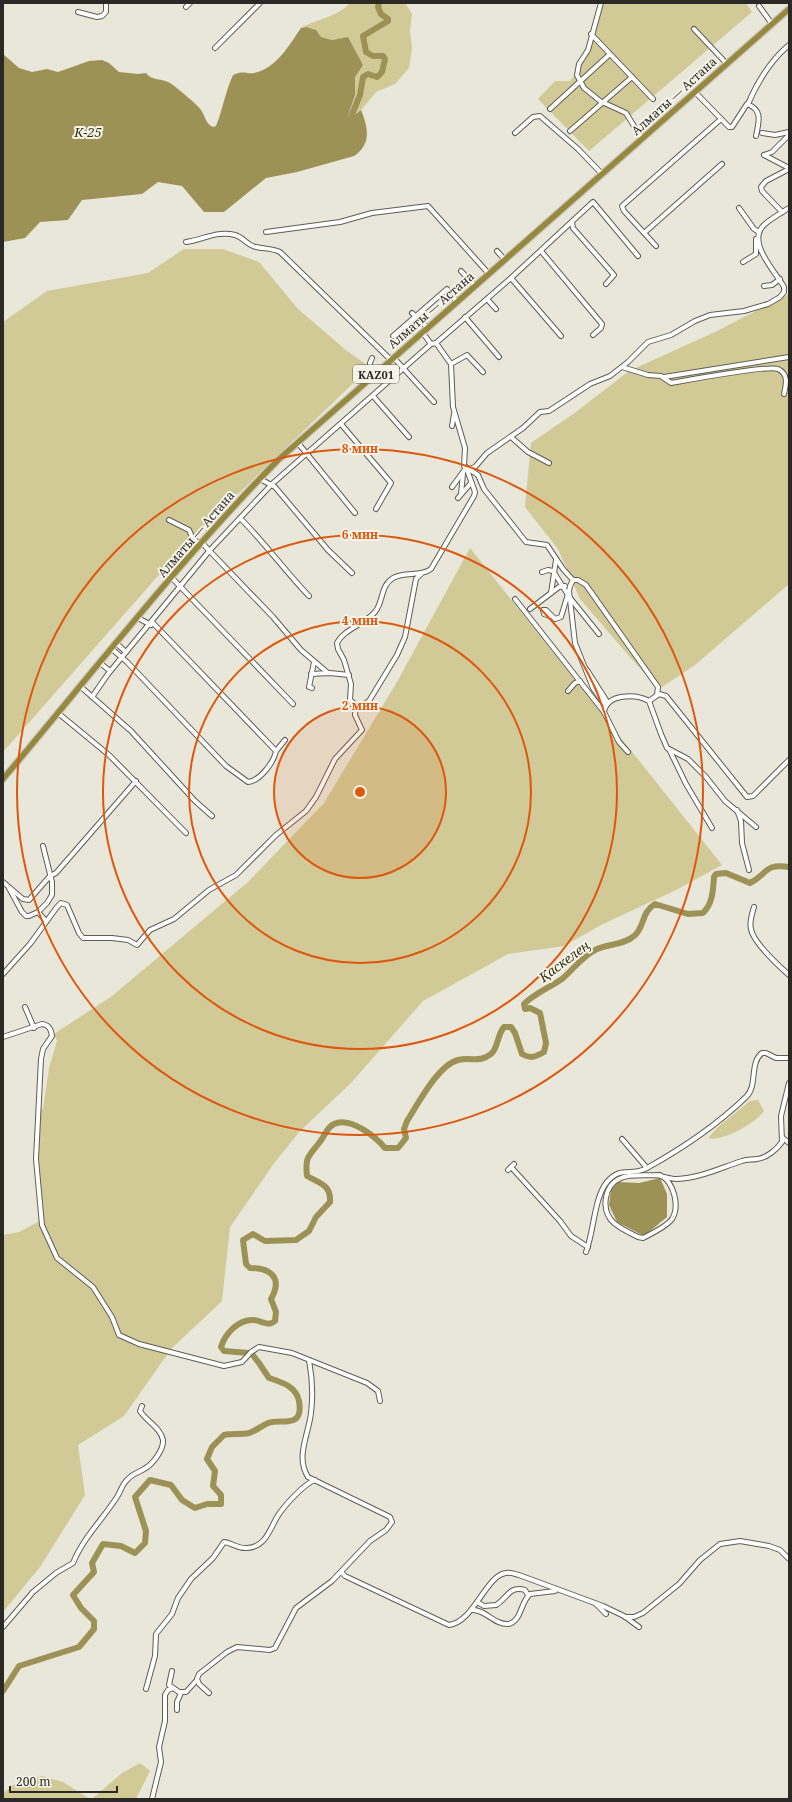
<svg xmlns="http://www.w3.org/2000/svg" width="792" height="1802" font-family="'Noto Serif',serif">
  <style>
    .green { fill: #d1c996 }
    .water { fill: #9d9256 }
    .lines { fill: none; stroke-linecap: round; stroke-linejoin: round }
    .river { stroke: #9d9256; stroke-width: 6 }
    .minor-casing { stroke: #5f5d53; stroke-width: 6 }
    .highway-casing { stroke: #c8c7c6; stroke-width: 8 }
    .minor { stroke: #fff; stroke-width: 4 }
    .highway { stroke: #97893c; stroke-width: 5.5 }
    .ring { fill: none; stroke: #de570d; stroke-width: 2 }
    .labels { text-anchor: middle; dominant-baseline: central; stroke-width: 4; stroke-linejoin: round; paint-order: stroke }
    .shield { fill: #f6f4e8; stroke: #676660; stroke-width: 1 }
    .shield-label { font-size: 11px; font-weight: bold; fill: #2a2925 }
    .street-label { font-size: 12px; fill: #2a2925; stroke: #f6f4e8 }
    .water-label { font-size: 13px; font-style: italic; fill: #342f13; stroke: #f6f4e8 }
    .centre { fill: #de570d; stroke: #f6f4e8; stroke-width: 2 }
    .ring-label { font-size: 12px; text-anchor: middle; font-weight: bold; fill: #de570d; stroke: #f6f4e8; stroke-width: 4; stroke-linejoin: round; paint-order: stroke }
  </style>
  <rect width="100%" height="100%" fill="#e8e7da"/>
  <g class="green">
    <path d="M350 3H405L412 14 410 30 412 48 409 68 395 84 376 92 361 110 346 123 355 95V52L348 37 332 40 321 37C316 29 311 26 301 28 318 18 336 18 350 3Z"/>
    <polygon points="603,3 746,3 752,12 589,151 538,99 555,81 570,81 578,72"/>
    <polygon points="184,249 223,249 259,262 298,309 347,351 370,367 186,544 3,752 3,322 47,291 148,273"/>
    <polygon points="789,294 789,584 695,665 659,689 629,656 580,599 558,549 525,507 531,443 576,412 629,371 715,332"/>
    <polygon points="470,548 722,865 676,890 601,925 564,946 508,954 423,1001 351,1083 300,1131 275,1162 230,1227 222,1301 171,1349 124,1416 78,1445 85,1495 40,1567 3,1612 3,1235 19,1232 40,1221 36,1164 39,1109 43,1109 49,1068 57,1041 54,1034 112,996 248,882 324,803 397,682"/>
    <path d="M758 1100 764 1111C757 1122 721 1143 708 1138L719 1126 750 1101Z"/>
    <polygon points="140,1763 150,1771 136,1799 92,1799 122,1773"/>
    <polygon points="42,1776 63,1782 90,1799 3,1799 3,1793 13,1785"/>
  </g>
  <g class="water">
    <path d="M307 27 316 30 321 37 332 40 348 37 363 65 355 77V95L346 122 361 110C368 127 372 144 354 156L297 172 266 178 224 212H204L182 186 158 182 142 194 82 200 68 220 40 222 25 238 3 242V54L19 68 32 72 47 69 58 72 89 61 102 60 109 63 119 72 138 74 146 73C151 81 162 78 170 83 176 87 198 105 201 110 205 116 206 124 213 127L216 126C223 109 225 92 233 75 244 70 245 74 254 73 276 69 290 44 301 28Z"/>
    <polygon points="660,1178 667,1194 667,1217 644,1236 617,1222 609,1205 611,1190 618,1182 639,1183"/>
  </g>
  <g class="lines">
    <g class="river">
      <polyline points="340,128 351,117 360,95 363,77 368,74 377,77 382,72 385,59 383,56 373,56 366,52 363,36 388,21 388,19 381,14 378,7 379,3"/>
      <path d="M249 1353 224 1351 221 1347C225 1334 238 1319 254 1320 262 1321 268 1327 275 1321L276 1312 271 1299C283 1278 271 1268 250 1268L246 1264 243 1240 253 1234 265 1241 296 1240 309 1231 316 1217 330 1202C331 1185 321 1184 307 1176 305 1157 308 1157 319 1143 325 1136 326 1128 334 1124 350 1116 376 1137 385 1148H398L406 1138 404 1129 407 1121C418 1104 438 1065 458 1060 471 1057 480 1063 491 1054 498 1049 497 1035 504 1027H511L515 1033 522 1054C531 1059 535 1057 544 1052L546 1043 540 1013 530 1008 525 1009 524 1004C535 993 549 988 562 979 574 969 582 956 597 949 608 944 624 945 634 936 645 927 641 912 655 904L688 914 703 913C713 903 713 890 714 877L716 874 726 873 750 883C768 874 764 863 789 867"/>
      <path d="M3 1691 19 1666 79 1647 94 1629V1621L81 1608 73 1595 94 1572 92 1563 103 1544 121 1546 135 1553 145 1543 146 1531 135 1497 150 1480 171 1485 182 1500 195 1508 207 1504H221V1495L213 1486 215 1471 207 1459 212 1447 224 1435C232 1433 241 1435 249 1433 256 1431 261 1426 268 1423 281 1418 304 1430 299 1401 296 1386 281 1382 269 1378L259 1363 252 1354"/>
    </g>
    <defs>
      <g id="minor">
        <polyline points="601,3 588,50 579,64 577,75 584,88 600,101 626,113 642,139"/>
        <polyline points="759,6 772,24"/>
        <polyline points="186,7 190,3"/>
        <polyline points="78,12 97,17 102,16 106,12 106,3"/>
        <polyline points="694,29 727,64"/>
        <polyline points="591,34 653,99"/>
        <polyline points="215,48 260,3"/>
        <path d="M695 92 729 127H732L747 104C763 110 759 121 756 136"/>
        <path d="M748 104C757 83 771 60 789 45"/>
        <polyline points="550,109 610,54"/>
        <polyline points="570,131 632,77"/>
        <polyline points="515,133 533,117 540,116 578,149 602,174"/>
        <polyline points="762,133 775,135 789,132"/>
        <polyline points="764,155 772,152 789,135"/>
        <polyline points="764,155 789,168"/>
        <polyline points="739,208 754,229 759,232"/>
        <polyline points="782,212 762,191 761,187 766,181 789,169"/>
        <polyline points="572,222 573,228 614,275 606,284"/>
        <polyline points="266,232 340,222 372,213 428,206 489,274"/>
        <polyline points="644,233 722,164"/>
        <path d="M186 242C202 240 218 230 235 235 243 237 248 246 256 247 265 249 271 248 280 252L391 360"/>
        <polyline points="656,246 624,211 622,206 721,119"/>
        <polyline points="497,251 505,260"/>
        <polyline points="541,251 602,324 601,328 593,335"/>
        <polyline points="743,262 756,254 756,239"/>
        <polyline points="461,271 475,286"/>
        <polyline points="511,278 561,336"/>
        <polyline points="764,286 772,285 780,279"/>
        <polyline points="487,299 496,309"/>
        <polyline points="412,313 428,328"/>
        <polyline points="465,317 499,357"/>
        <polyline points="423,333 431,344"/>
        <polyline points="393,336 447,289 457,302"/>
        <polyline points="436,343 451,364 453,407 465,448 464,466 478,475 484,489 526,542 547,545 563,569 573,580 578,580 586,585 658,687 657,695"/>
        <polyline points="394,358 434,402"/>
        <polyline points="451,364 467,355 483,372"/>
        <path d="M622 367 648 375 661 376 671 383C688 380 767 365 778 369 789 374 786 385 784 394"/>
        <polyline points="664,377 789,357"/>
        <polyline points="371,378 370,363 372,358"/>
        <polyline points="373,396 409,437"/>
        <polyline points="341,424 391,483 376,509"/>
        <polyline points="452,426 454,414"/>
        <polyline points="511,437 528,452 549,463"/>
        <polyline points="298,443 355,513"/>
        <path d="M469 469 475 467 487 453 523 428 540 412 549 411 590 384 610 376 628 362 648 342 671 335 695 321 710 315 744 311 768 304 780 297 784 292V287C775 271 745 241 765 224 772 218 781 213 789 208"/>
        <polyline points="260,479 275,487 328,550 352,573"/>
        <polyline points="452,487 466,468"/>
        <polyline points="461,494 463,474"/>
        <polyline points="458,498 471,483"/>
        <path d="M240 518C265 543 285 571 309 596"/>
        <polyline points="169,520 189,530 193,539 200,544"/>
        <polyline points="202,543 273,617 301,650 328,673"/>
        <polyline points="542,572 548,570 553,571 570,598 599,634"/>
        <path d="M422 573 416 579 405 637 397 655 369 701 362 706 356 705 350 700 351 684 344 660 338 649 337 643C344 629 365 624 375 612 384 601 380 586 393 578 405 571 421 577 431 569L474 496 475 492 466 467"/>
        <polyline points="172,578 293,704"/>
        <polyline points="573,580 570,586 569,591 575,643 593,688 606,706"/>
        <polyline points="551,593 556,560"/>
        <polyline points="515,599 604,712"/>
        <polyline points="530,609 559,587 565,586"/>
        <polyline points="550,616 544,614 543,610 546,610 555,619 561,617 568,594"/>
        <polyline points="138,618 151,625"/>
        <polyline points="117,644 126,652"/>
        <path d="M112 649 127 662 226 766 248 782C260 781 274 762 276 751L152 622"/>
        <polyline points="100,663 110,671"/>
        <polyline points="587,670 608,703"/>
        <polyline points="311,674 330,673 349,675"/>
        <polyline points="81,687 131,731 195,801 212,816"/>
        <polyline points="312,688 309,687 314,662"/>
        <polyline points="568,691 575,683 580,681"/>
        <polyline points="92,697 108,674 210,550 272,484 431,344 436,343 511,278 593,202 638,256"/>
        <polyline points="649,701 659,694 666,696 747,797 753,796 789,760"/>
        <polyline points="58,713 109,755 186,833"/>
        <polyline points="669,749 686,784 712,828"/>
        <polyline points="276,751 285,740"/>
        <path d="M628 752 619 742 604 712C607 693 636 694 649 701L661 734 667 748 688 759 706 777 725 801 756 827"/>
        <polyline points="737,810 741,821 742,843 749,870"/>
        <polyline points="3,882 23,899 29,900 50,876 56,873 136,781"/>
        <polyline points="9,888 22,912 26,916 29,916 38,912 47,903 52,895 52,882 43,846"/>
        <path d="M754 907C752 914 749 922 751 929 753 942 779 966 789 975"/>
        <polyline points="38,912 46,921"/>
        <polyline points="3,974 30,944 57,907 61,903 67,905 79,933 83,938 112,938 128,940 137,945 150,930 174,919 209,890 236,875 276,835 306,811 316,797 335,759 362,730 355,715 356,705"/>
        <polyline points="25,1007 34,1028"/>
        <path d="M3 1037 42 1024C49 1025 51 1029 52 1036L43 1049 41 1059 36 1159 42 1225 57 1258 93 1287 112 1317 119 1335 139 1344 224 1366 242 1362 251 1352 259 1347 292 1353 367 1383 378 1391 380 1401"/>
        <polyline points="783,1138 789,1143"/>
        <polyline points="622,1139 647,1168"/>
        <polyline points="511,1167 560,1221 571,1236 588,1247"/>
        <polyline points="508,1170 514,1164"/>
        <path d="M660 1175C674 1182 680 1206 672 1219 668 1225 649 1235 643 1238L638 1237C630 1233 621 1229 614 1223 600 1210 604 1185 621 1178 630 1174 646 1176 656 1175 662 1176 670 1179 677 1179 700 1178 720 1168 742 1161 747 1159 752 1160 757 1159 767 1158 777 1149 782 1142L781 1116 789 1083"/>
        <path d="M586 1252C594 1231 594 1198 607 1182 621 1165 631 1177 647 1168 683 1148 717 1125 746 1097 758 1086 749 1063 762 1053H766L776 1058H789"/>
        <path d="M341 1572 345 1576 449 1625C474 1622 486 1575 506 1573 510 1572 515 1574 519 1575L603 1606 624 1616 639 1627"/>
        <path d="M477 1602 484 1606 496 1605C507 1599 509 1585 525 1590L528 1595"/>
        <polyline points="596,1604 606,1614"/>
        <path d="M472 1610C485 1609 494 1625 509 1624 522 1620 520 1603 530 1594L555 1591"/>
        <polyline points="625,1617 634,1617 643,1613 679,1584 700,1560 720,1544 740,1541 769,1546 780,1550 789,1559"/>
        <path d="M3 1627 33 1592 56 1573 73 1563C83 1538 103 1519 117 1497 121 1491 122 1484 128 1479 132 1474 138 1473 144 1469 152 1465 164 1450 163 1440 161 1428 146 1421 140 1411L142 1406"/>
        <polyline points="172,1671 169,1685 179,1692 186,1692 197,1680"/>
        <path d="M146 1689 155 1656 156 1634 172 1614 178 1598 191 1579 213 1558 224 1542C232 1543 238 1549 247 1548 267 1547 270 1527 279 1514 286 1504 304 1484 315 1480"/>
        <path d="M209 1693 199 1684 197 1679 199 1674 227 1652 237 1647 270 1650 275 1648 296 1608 332 1581 370 1541 386 1530 392 1522 390 1517 308 1477C295 1457 309 1433 311 1413 313 1397 312 1376 309 1360"/>
        <polyline points="177,1710 177,1702 181,1693"/>
        <polyline points="152,1799 161,1762 159,1747 165,1721 165,1695 168,1690 171,1689"/>
      </g>
      <path id="highway" d="M3 779C93 672 180 560 278 460L789 9"/>
    </defs>
    <use href="#minor" class="minor-casing"/>
    <use href="#highway" class="highway-casing"/>
    <use href="#minor" class="minor"/>
    <use href="#highway" class="highway"/>
  </g>
  <circle cx="360" cy="792" r="86" fill="#de570d" fill-opacity=".12"/>
  <g class="ring">
    <circle cx="360" cy="792" r="86"/>
    <circle cx="360" cy="792" r="171"/>
    <circle cx="360" cy="792" r="257"/>
    <circle cx="360" cy="792" r="343"/>
  </g>
  <g class="labels">
    <rect class="shield" x="353" y="365" width="46" height="18" rx="3"/>
    <g class="shield-label">
      <text x="376" y="374">KАZ01</text>
    </g>
    <g class="street-label">
      <text transform="translate(674 96) rotate(-42)">Алматы — Астана</text>
      <text transform="translate(431 310) rotate(-41)">Алматы — Астана</text>
      <text transform="translate(196 534) rotate(-49)">Алматы — Астана</text>
    </g>
    <g class="water-label">
      <text x="88" y="132">К-25</text>
      <text transform="translate(564 961) rotate(-37)">Қаскелең</text>
    </g>
  </g>
  <circle cx="360" cy="792" r="6" class="centre"/>
  <g class="ring-label">
    <text x="360" y="453">8 мин</text>
    <text x="360" y="539">6 мин</text>
    <text x="360" y="625">4 мин</text>
    <text x="360" y="710">2 мин</text>
  </g>
  <rect width="792" height="1802" fill="none" stroke="#2a2925" stroke-width="8"/>
  <path d="M10 1786v6h107v-6" fill="none" stroke="#2a2925" stroke-width="2"/>
  <text x="16" y="1786" font-size="12" fill="#2a2925" stroke="#f6f4e8" stroke-width="3" paint-order="stroke">200 m</text>
</svg>
